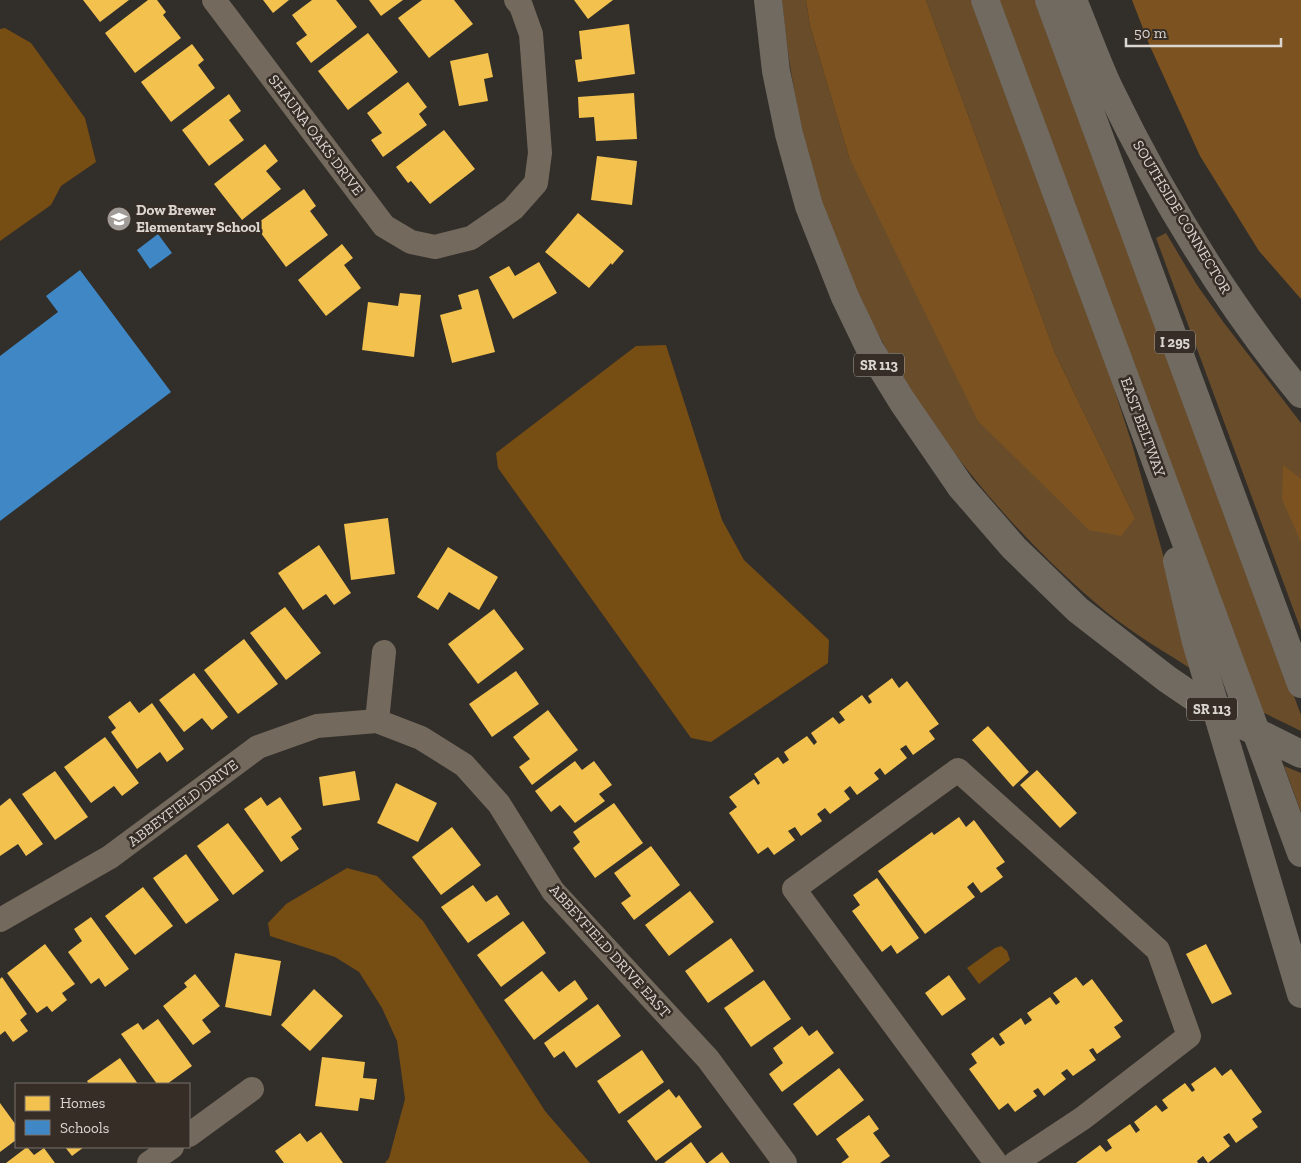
<svg xmlns="http://www.w3.org/2000/svg" width="1301" height="1163" font-family="'Zilla Slab',serif">
  <style>
    .green { fill: #694c2a }
    .forest { fill: #7c5320 }
    .water { fill: #764d13 }
    .homes { fill: #f2c14e }
    .schools { fill: #3f88c5 }
    .lines { fill: none; stroke-linecap: round; stroke-linejoin: round }
    .minor { stroke: #73695c; stroke-width: 24 }
    .motorway { stroke: #706a61; stroke-width: 28 }
    .labels { text-anchor: middle; dominant-baseline: central; stroke-width: 5; stroke-linejoin: round; paint-order: stroke }
    .shield { fill: #362e26; stroke: #aaa49e; stroke-width: 1 }
    .shield-label { font-size: 14px; font-weight: bold; fill: #dcd6d1 }
    .street-label { font-size: 15px; fill: #dcd6d1; stroke: #362e26 }
    .poi-label { font-size: 15px; font-weight: bold; fill: #dcd6d1; stroke: #362e26; text-anchor: start }
  </style>
  <rect width="100%" height="100%" fill="#322e2a"/>
  <g class="green">
    <path d="M782 0H806L810 26 849 157 1135 518 1055 353 926 0H971L1104 357 1132 444 1196 672C1165 652 1132 633 1104 610 963 492 854 333 808 154 795 104 787 52 782 0Z"/>
    <polygon points="999,0 1035,0 1301,715 1301,731 1262,712"/>
    <polygon points="1166,233 1197,285 1224,323 1301,423 1301,630 1156,238"/>
    <polygon points="1284,766 1301,773 1301,812"/>
  </g>
  <g class="forest">
    <polygon points="806,0 926,0 1055,353 1135,518 1121,536 1089,530 978,421 849,157 810,26"/>
    <polygon points="1132,0 1301,0 1301,299 1259,251 1200,156 1149,44"/>
    <polygon points="1283,465 1301,479 1301,542 1282,499"/>
  </g>
  <g class="water">
    <polygon points="5,28 31,43 85,118 96,162 61,186 51,205 0,241 0,29"/>
    <polygon points="666,345 722,520 744,560 829,640 828,663 711,742 691,738 498,468 496,453 636,346"/>
    <polygon points="347,868 377,876 423,921 545,1111 590,1163 385,1163 389,1158 405,1099 397,1041 382,1008 359,972 335,957 270,936 268,923 286,904"/>
    <polygon points="1001,946 1007,951 1010,960 979,984 967,968 995,948"/>
  </g>
  <g class="homes">
    <polygon points="83,0 129,0 100,22"/>
    <polygon points="148,0 157,0 166,12 163,15 181,38 135,73 105,33"/>
    <polygon points="263,0 289,0 273,13"/>
    <polygon points="312,0 336,0 357,27 311,63 296,43 307,35 292,15"/>
    <polygon points="369,0 403,0 381,16"/>
    <polygon points="422,0 454,0 473,24 429,58 398,18"/>
    <polygon points="574,0 613,0 588,19"/>
    <polygon points="629,24 635,74 578,82 575,60 582,59 579,31"/>
    <polygon points="368,33 398,72 348,110 318,71"/>
    <polygon points="192,44 204,60 198,65 215,88 171,122 141,82"/>
    <polygon points="488,53 493,77 484,79 488,101 459,106 450,61"/>
    <polygon points="408,82 427,107 419,114 427,125 383,157 371,140 382,133 367,113"/>
    <polygon points="634,93 637,139 596,141 594,117 579,118 578,97"/>
    <polygon points="229,94 241,111 229,120 244,140 209,166 182,130"/>
    <polygon points="444,130 475,169 430,204 411,181 408,183 396,167"/>
    <polygon points="265,144 278,161 266,171 281,189 242,220 214,184"/>
    <polygon points="597,156 637,161 632,205 591,200"/>
    <polygon points="304,189 316,206 310,211 328,235 286,267 255,225"/>
    <polygon points="578,213 624,251 612,265 611,263 589,288 545,252"/>
    <polygon points="342,244 353,258 344,265 361,288 326,316 298,280"/>
    <polygon points="539,262 557,293 513,319 489,277 509,266 515,276"/>
    <polygon points="478,289 495,352 452,363 440,315 462,309 458,295"/>
    <polygon points="400,293 421,295 414,357 362,350 368,302 398,306"/>
    <polygon points="388,518 395,574 351,580 344,524"/>
    <polygon points="319,545 351,593 334,605 326,594 303,610 278,573"/>
    <polygon points="448,547 498,577 479,610 449,592 438,610 417,597"/>
    <polygon points="285,607 321,653 286,680 250,633"/>
    <polygon points="494,609 524,649 478,684 448,644"/>
    <polygon points="244,639 278,684 238,714 204,670"/>
    <polygon points="516,671 539,704 492,737 469,704"/>
    <polygon points="194,673 228,717 212,730 202,718 184,732 159,700"/>
    <polygon points="892,678 899,688 907,681 939,724 929,731 935,739 913,755 906,745 900,749 907,758 885,775 880,768 874,773 879,779 857,795 850,786 844,791 850,799 830,814 825,808 817,814 822,821 801,836 795,827 788,831 795,840 774,855 768,847 758,854 729,813 737,807 729,797 754,779 758,785 760,783 754,774 778,757 783,764 789,760 784,752 807,736 814,745 817,742 811,733 833,717 839,724 845,720 839,712 862,695 869,704 872,702 868,696"/>
    <polygon points="130,701 139,713 152,703 184,749 167,762 160,752 137,769 111,732 116,728 108,717"/>
    <polygon points="548,710 578,750 532,785 519,767 530,759 513,737"/>
    <polygon points="988,726 1029,772 1013,787 972,740"/>
    <polygon points="105,737 139,783 122,796 114,786 91,803 64,767"/>
    <polygon points="575,761 582,770 594,761 612,785 599,794 605,801 575,823 560,805 551,812 535,791"/>
    <polygon points="1037,770 1077,813 1060,828 1020,785"/>
    <polygon points="55,771 88,817 55,840 22,794"/>
    <polygon points="355,771 360,800 323,806 319,777"/>
    <polygon points="396,783 437,803 418,842 377,823"/>
    <polygon points="261,797 267,806 280,797 302,829 291,837 299,849 281,862 244,809"/>
    <polygon points="10,798 43,844 26,856 18,844 0,856 0,806"/>
    <polygon points="614,803 643,843 595,878 573,848 580,842 573,832"/>
    <polygon points="959,817 966,827 974,820 1005,862 996,868 1003,877 981,893 973,882 967,887 975,897 925,934 878,871 932,832 934,835"/>
    <polygon points="228,823 264,871 233,895 197,846"/>
    <polygon points="452,827 481,865 441,895 412,857"/>
    <polygon points="651,846 680,885 634,920 621,903 631,896 614,873"/>
    <polygon points="186,854 219,900 186,924 153,878"/>
    <polygon points="877,878 919,938 897,954 891,945 882,952 852,911 860,905 853,895"/>
    <polygon points="473,885 486,902 497,895 510,914 468,943 441,907"/>
    <polygon points="143,887 173,926 135,955 105,916"/>
    <polygon points="690,891 714,922 669,956 645,925"/>
    <polygon points="91,917 129,969 105,987 99,978 91,984 68,952 82,941 74,929"/>
    <polygon points="523,921 546,953 501,987 477,955"/>
    <polygon points="731,938 754,971 708,1003 685,971"/>
    <polygon points="45,944 75,984 62,993 67,1000 52,1012 47,1006 37,1013 7,973"/>
    <polygon points="1206,944 1232,994 1212,1004 1186,954"/>
    <polygon points="235,953 281,961 271,1016 225,1007"/>
    <polygon points="542,971 559,992 575,980 588,999 534,1040 504,1000"/>
    <polygon points="195,974 220,1006 202,1020 211,1032 193,1045 163,1006 187,987 184,983"/>
    <polygon points="949,975 966,999 942,1016 925,993"/>
    <polygon points="2,977 27,1014 20,1020 28,1031 13,1042 5,1031 0,1035 0,979"/>
    <polygon points="1076,977 1083,986 1092,979 1123,1021 1114,1027 1121,1037 1097,1054 1093,1048 1089,1050 1096,1060 1073,1076 1067,1069 1061,1073 1066,1079 1044,1096 1038,1088 1033,1091 1037,1096 1015,1112 1008,1103 999,1110 969,1069 977,1063 971,1054 993,1037 1000,1046 1005,1043 999,1034 1021,1018 1025,1025 1032,1020 1027,1013 1050,997 1056,1005 1060,1002 1053,993"/>
    <polygon points="764,980 791,1019 751,1047 724,1008"/>
    <polygon points="314,989 343,1016 310,1051 281,1025"/>
    <polygon points="598,1004 621,1036 576,1068 564,1051 554,1058 544,1043"/>
    <polygon points="158,1019 192,1066 167,1084 157,1084 121,1034 138,1023 143,1030"/>
    <polygon points="802,1026 809,1036 817,1030 834,1053 782,1092 769,1074 783,1063 773,1048"/>
    <polygon points="642,1050 664,1082 619,1114 597,1081"/>
    <polygon points="322,1057 365,1062 363,1078 377,1079 374,1100 360,1098 358,1111 315,1106"/>
    <polygon points="120,1058 138,1084 89,1084 87,1081"/>
    <polygon points="1215,1067 1222,1076 1231,1069 1262,1112 1252,1119 1258,1127 1236,1143 1229,1133 1223,1137 1230,1146 1208,1163 1203,1156 1197,1161 1198,1163 1076,1163 1100,1145 1106,1152 1112,1148 1107,1140 1130,1124 1136,1133 1140,1130 1134,1122 1156,1105 1162,1112 1168,1108 1162,1100 1185,1083 1192,1092 1195,1090 1191,1084"/>
    <polygon points="839,1068 864,1100 817,1136 793,1104"/>
    <polygon points="669,1089 676,1098 679,1095 702,1127 656,1161 627,1121"/>
    <polygon points="0,1103 16,1125 16,1140 0,1152"/>
    <polygon points="869,1115 879,1129 873,1133 890,1156 880,1163 841,1163 849,1157 836,1139"/>
    <polygon points="321,1132 343,1163 284,1163 275,1151 300,1133 307,1142"/>
    <polygon points="691,1142 706,1163 664,1163"/>
    <polygon points="27,1147 34,1155 44,1148 55,1163 6,1163"/>
    <polygon points="65,1147 84,1147 72,1156"/>
    <polygon points="722,1152 730,1163 708,1163"/>
  </g>
  <g class="schools">
    <polygon points="158,234 172,253 150,269 137,250"/>
    <polygon points="80,270 171,392 0,521 0,356 58,312 46,296"/>
  </g>
  <g class="lines">
    <g class="minor">
      <polyline points="214,0 384,226 411,242 435,247 471,238 513,209 536,183 540,153 531,34 521,6 516,0"/>
      <polyline points="377,721 384,652"/>
      <polyline points="0,920 110,857 258,747 317,726 377,721 421,738 464,765 499,804 553,891 708,1059 785,1163"/>
      <polyline points="189,1135 252,1089"/>
      <polyline points="149,1163 172,1147"/>
      <polyline points="996,1163 794,889 958,770 1158,950 1189,1036 1083,1118 1015,1163"/>
    </g>
    <g class="motorway">
      <polyline points="768,0 776,71 789,134 809,206 845,297 870,349 902,401 961,487 1014,548 1078,610 1167,679 1189,694 1220,714 1301,754"/>
      <polyline points="985,0 1301,853"/>
      <polyline points="1049,0 1301,684"/>
      <path d="M1073 0C1085 29 1096 60 1109 88 1161 196 1225 301 1301 394"/>
      <polyline points="1177,561 1196,642 1301,994"/>
    </g>
  </g>
  <defs>
    <symbol id="school-disc" viewBox="-11 -11 22 22"><circle r="9.5" fill="#a09b97" stroke="#362e26"/><path d="M0-5L7-2L0 1L-7-2ZM-4 1L0 2.5L4 1V4Q0 6-4 4Z" fill="#fff"/></symbol>
  </defs>
  <g fill-rule="evenodd">
    <use href="#school-disc" x="105" y="205" width="28" height="28"/>
  </g>
  <g class="labels">
    <g class="shield">
      <rect x="1155" y="330.5" width="40" height="23" rx="4"/>
      <rect x="854" y="353.5" width="50" height="23" rx="4"/>
      <rect x="1187" y="697.5" width="50" height="23" rx="4"/>
    </g>
    <g class="shield-label">
      <text x="1175" y="342">I 295</text>
      <text x="879" y="365">SR 113</text>
      <text x="1212" y="709">SR 113</text>
    </g>
    <g class="street-label">
      <text transform="translate(316 135) rotate(53)">SHAUNA OAKS DRIVE</text>
      <text transform="translate(1182 217) rotate(59)">SOUTHSIDE CONNECTOR</text>
      <text transform="translate(1143 427) rotate(70)">EAST BELTWAY</text>
      <text transform="translate(183 803) rotate(-37)">ABBEYFIELD DRIVE</text>
      <text transform="translate(610 951) rotate(48)">ABBEYFIELD DRIVE EAST</text>
    </g>
    <g class="poi-label">
      <text x="136" y="210">Dow Brewer<tspan x="136" dy="17">Elementary School</tspan></text>
    </g>
  </g>
  <rect x="15" y="1083" width="175" height="65" fill="#362e26" stroke="#78716a"/>
  <rect x="25" y="1096" width="25" height="15" fill="#f2c14e" stroke="#78716a"/>
  <text x="60" y="1108" font-size="15" fill="#dcd6d1">Homes</text>
  <rect x="25" y="1120" width="25" height="15" fill="#3f88c5" stroke="#78716a"/>
  <text x="60" y="1133" font-size="15" fill="#dcd6d1">Schools</text>
  <path d="M1126 38v8h155v-8" fill="none" stroke="#dcd6d1" stroke-width="2.5"/>
  <text x="1134" y="38" font-size="15" fill="#dcd6d1" stroke="#362e26" stroke-width="4" paint-order="stroke">50 m</text>
</svg>
